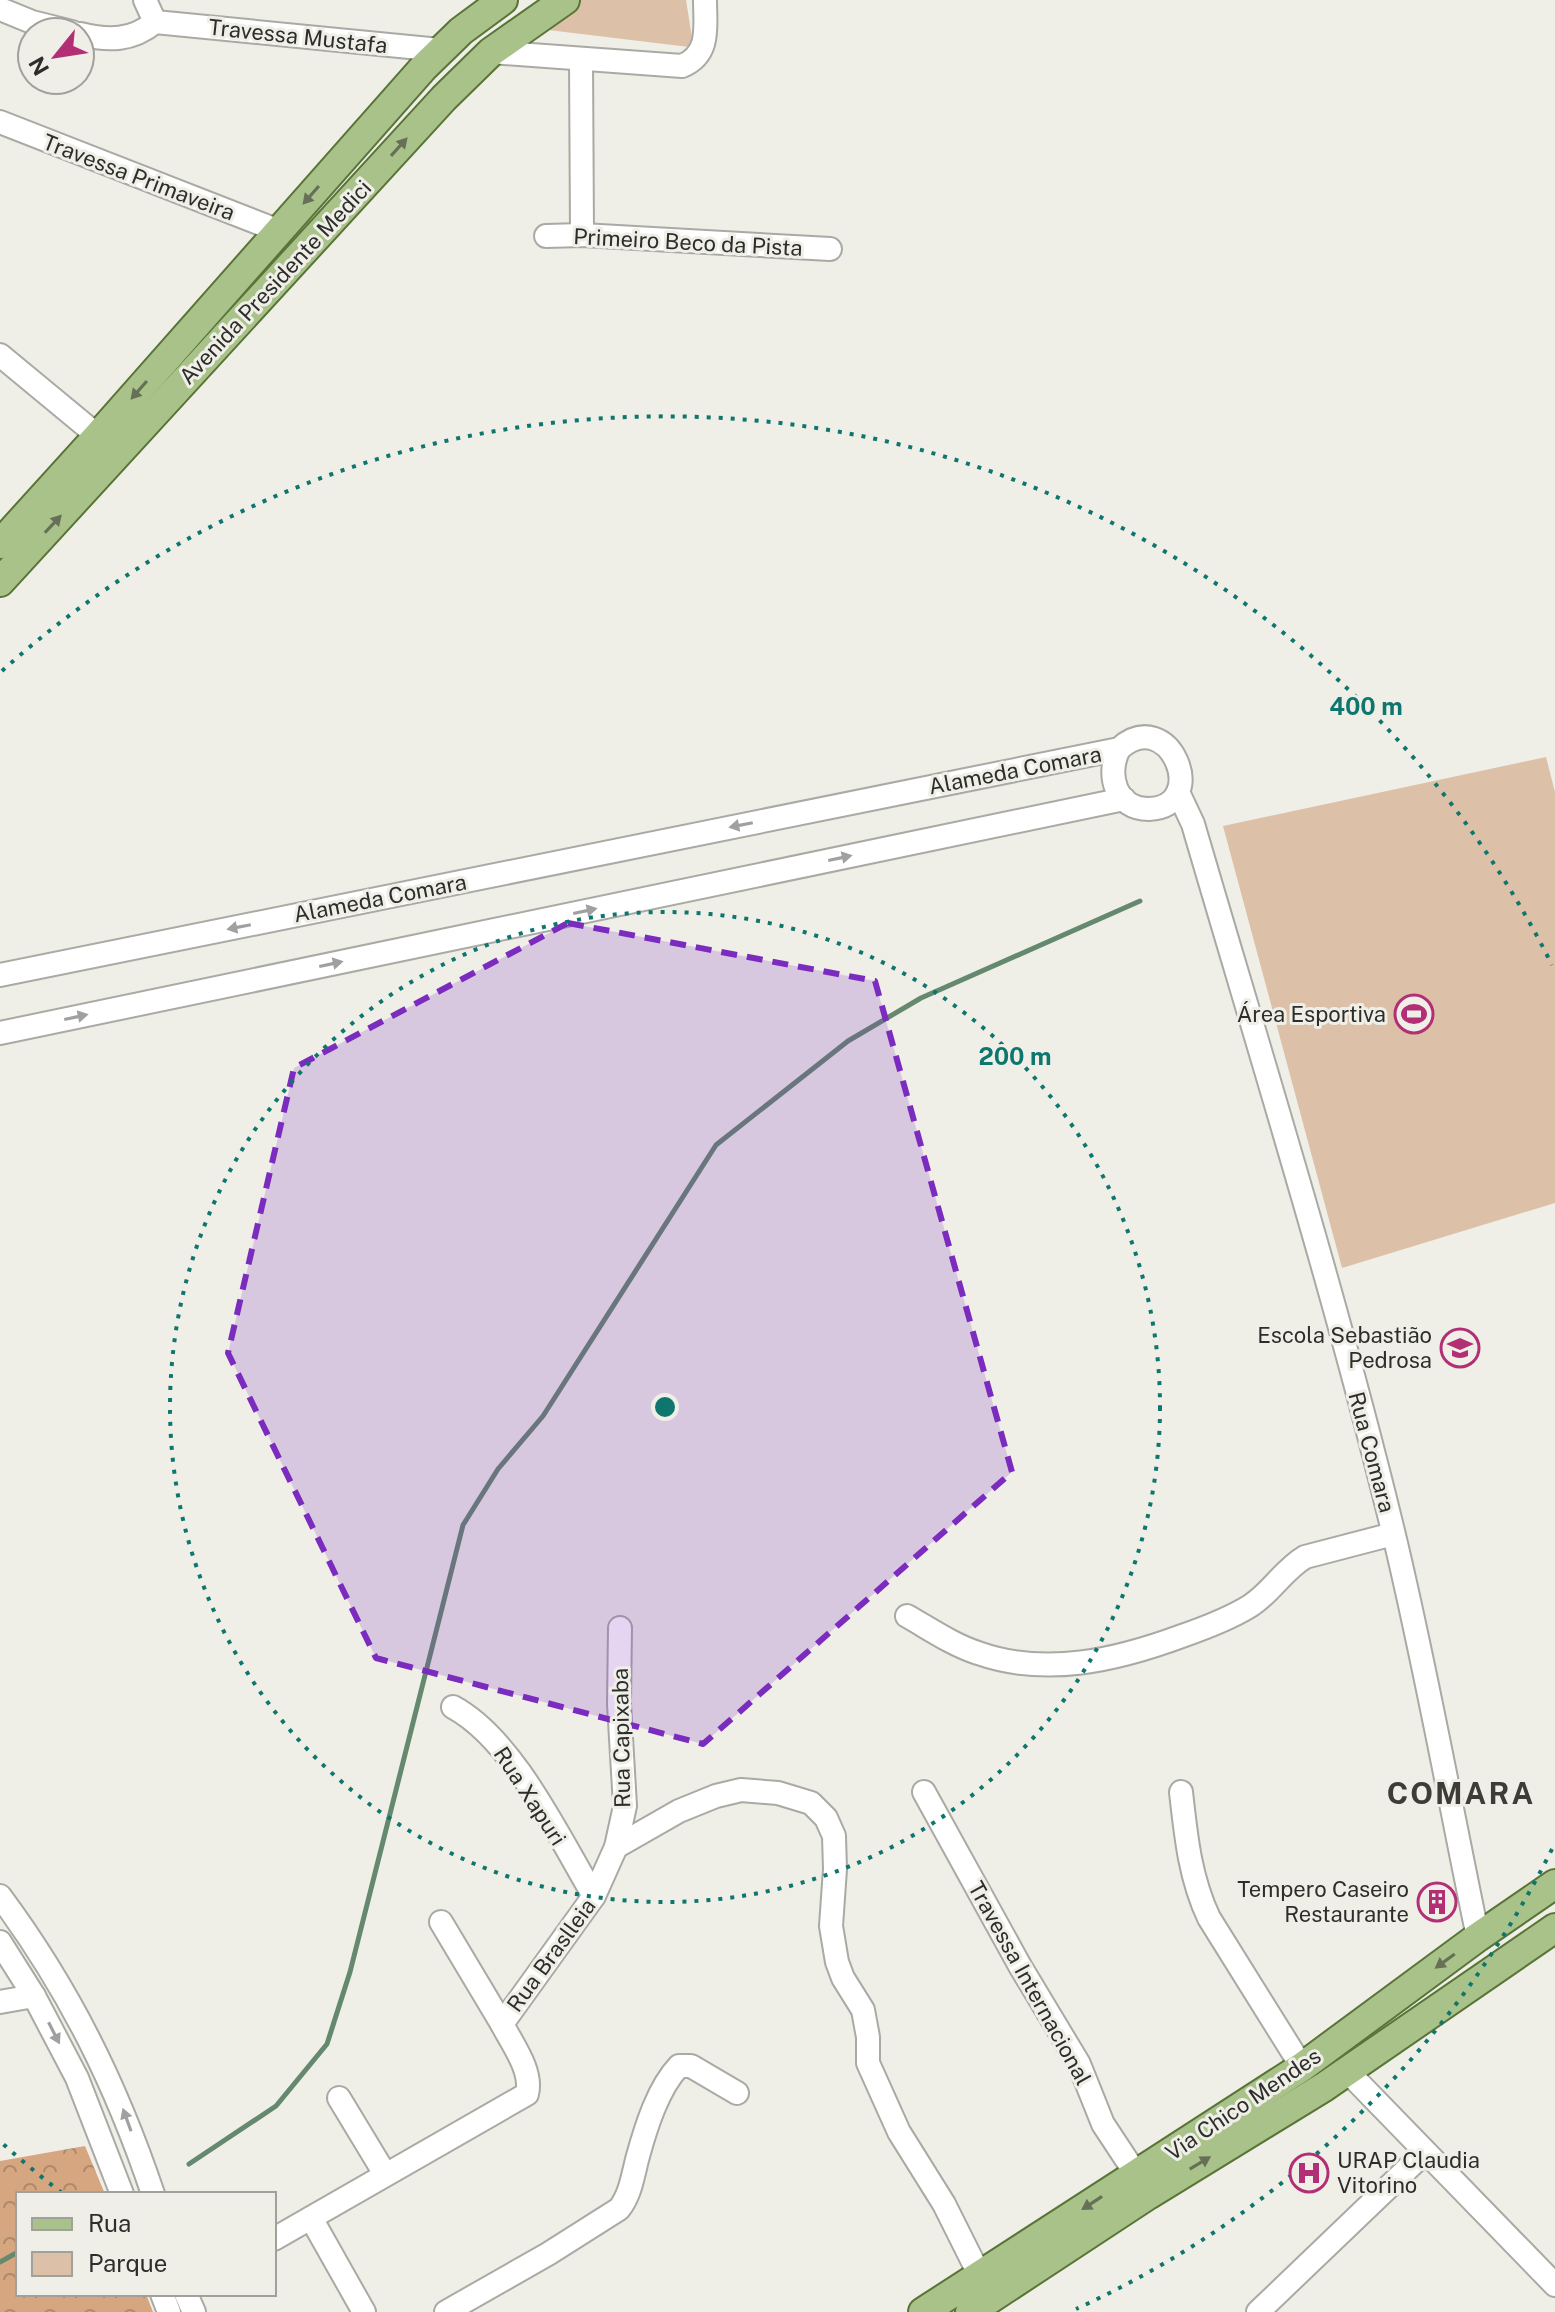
<svg xmlns="http://www.w3.org/2000/svg" width="1555" height="2312" font-family="'Public Sans',sans-serif">
  <style>
    .forest { fill: url(#forest-crowns) }
    .green { fill: #ddc0a8 }
    .lines { fill: none; stroke-linecap: round; stroke-linejoin: round }
    .stream { stroke: #65896f; stroke-width: 5 }
    .minor-casing { stroke: #aaaaa4; stroke-width: 26 }
    .major-casing { stroke: #587436; stroke-width: 32 }
    .minor { stroke: #fff; stroke-width: 22 }
    .major { stroke: #a9c28a; stroke-width: 28 }
    .oneway { fill: #657056 }
    .oneway2 { fill: #a0a0a0 }
    .marked { fill: #7b2cbf; fill-opacity: 0.2; stroke: #7b2cbf; stroke-width: 6; stroke-dasharray: 16 10; stroke-linejoin: round }
    .ring { fill: none; stroke: #0f766e; stroke-width: 4; stroke-dasharray: 4 8 }
    .labels { text-anchor: middle; dominant-baseline: central; stroke-width: 6; stroke-linejoin: round; paint-order: stroke }
    .street-label { font-size: 22px; fill: #2d2d2b; stroke: #efefe8 }
    .poi-label { font-size: 22px; fill: #2d2d2b; stroke: #efefe8; text-anchor: end }
    .district-label { font-size: 30px; font-weight: bold; letter-spacing: 2px; fill: #3d3d38; stroke: #efefe8 }
    .centre { fill: #0f766e; stroke: #efefe8; stroke-width: 4 }
    .ring-label { font-size: 24px; text-anchor: middle; font-weight: bold; fill: #0f766e; stroke: #efefe8; stroke-width: 6; stroke-linejoin: round; paint-order: stroke }
  </style>
  <defs>
    <pattern id="forest-crowns" width="20" height="18" patternUnits="userSpaceOnUse" patternTransform="scale(2)"><rect width="20" height="18" fill="#d5a680"/><path d="M2 6a3 3 0 1 1 6 0M12 15a3 3 0 1 1 6 0" fill="none" stroke="#ad8869"/></pattern>
  </defs>
  <rect width="100%" height="100%" fill="#efefe8"/>
  <polygon class="forest" points="85,2146 105,2194 18,2194 18,2294 146,2294 153,2312 0,2312 0,2161"/>
  <g class="green">
    <polygon points="578,0 686,0 692,38 689,47 540,29"/>
    <polygon points="1546,757 1555,792 1555,1203 1342,1268 1223,826"/>
  </g>
  <g class="lines">
    <g class="stream">
      <polyline points="189,2164 276,2106 327,2044 350,1972 463,1525 498,1469 543,1416 716,1145 848,1041 921,998 1140,901"/>
      <polyline points="0,2262 18,2252"/>
    </g>
    <defs>
      <g id="minor">
        <polyline points="145,0 155,22 440,50"/>
        <polyline points="0,9 32,22 72,32"/>
        <path d="M80 34C109 41 132 41 155 22"/>
        <path d="M491 52 682 66C711 54 705 26 705 0"/>
        <polyline points="581,59 582,235"/>
        <polyline points="0,122 279,231"/>
        <polyline points="546,236 582,235 830,249"/>
        <polyline points="0,355 98,436"/>
        <path d="M1178 792 1193 824C1262 1060 1336 1296 1394 1535 1426 1668 1450 1803 1478 1937"/>
        <path d="M0 975 1119 749C1169 703 1212 807 1149 809 1115 809 1106 774 1119 749"/>
        <polyline points="0,1033 1124,799"/>
        <path d="M907 1616C930 1629 953 1645 978 1653 1046 1677 1117 1660 1182 1636 1205 1628 1229 1619 1250 1606 1271 1593 1283 1570 1305 1557L1393 1534"/>
        <path d="M453 1707C514 1740 559 1838 594 1896"/>
        <polyline points="924,1792 1020,1966 1079,2064 1103,2124 1136,2174"/>
        <path d="M1181 1792C1186 1837 1190 1878 1209 1918L1302 2067"/>
        <polyline points="616,1847 625,1806 619,1704 620,1628"/>
        <path d="M0 1896C69 1989 116 2084 153 2194"/>
        <polyline points="441,1922 502,2024"/>
        <polyline points="0,1942 34,1996 77,2078 122,2194"/>
        <polyline points="0,2002 34,1996"/>
        <polyline points="1347,2071 1555,2285"/>
        <polyline points="339,2098 385,2174"/>
        <polyline points="311,2218 364,2312"/>
        <path d="M274 2239 527 2094C533 2071 512 2044 502 2024L594 1896 616 1847 679 1811 716 1796 741 1790 778 1793 811 1803 826 1818 834 1836 835 1869 831 1926 837 1962 843 1978 863 2010 868 2037V2063L899 2132 944 2204 979 2274"/>
        <polyline points="162,2294 169,2312"/>
        <polyline points="186,2294 194,2312"/>
        <path d="M446 2312 548 2254 619 2209C631 2194 633 2174 638 2156 646 2127 658 2088 679 2066H691L737 2093"/>
        <polyline points="1258,2312 1424,2153"/>
      </g>
      <g id="major">
        <polyline points="0,544 98,436 424,67 461,31 503,0"/>
        <polyline points="0,582 444,98 491,52 565,0"/>
        <polyline points="923,2312 1302,2067 1478,1937 1555,1884"/>
        <polyline points="970,2312 1148,2195 1324,2087 1555,1928"/>
      </g>
    </defs>
    <use href="#minor" class="minor-casing"/>
    <use href="#major" class="major-casing"/>
    <use href="#minor" class="minor"/>
    <use href="#major" class="major"/>
  </g>
  <defs><path id="oneway-solid" d="M-6-.8H1V-3.2L6.5 0L1 3.2V.8H-6Z" transform="scale(2)"/></defs>
  <g class="oneway">
    <use href="#oneway-solid" transform="translate(399 147) rotate(-48)"/>
    <use href="#oneway-solid" transform="translate(311 195) rotate(131)"/>
    <use href="#oneway-solid" transform="translate(139 390) rotate(131)"/>
    <use href="#oneway-solid" transform="translate(53 524) rotate(-47)"/>
    <use href="#oneway-solid" transform="translate(1445 1961) rotate(144)"/>
    <use href="#oneway-solid" transform="translate(1200 2163) rotate(-31)"/>
    <use href="#oneway-solid" transform="translate(1092 2203) rotate(147)"/>
  </g>
  <g class="oneway2">
    <use href="#oneway-solid" transform="translate(741 825) rotate(169)"/>
    <use href="#oneway-solid" transform="translate(840 858) rotate(-12)"/>
    <use href="#oneway-solid" transform="translate(585 911) rotate(-12)"/>
    <use href="#oneway-solid" transform="translate(239 927) rotate(169)"/>
    <use href="#oneway-solid" transform="translate(331 964) rotate(-12)"/>
    <use href="#oneway-solid" transform="translate(76 1017) rotate(-12)"/>
    <use href="#oneway-solid" transform="translate(54 2033) rotate(63)"/>
    <use href="#oneway-solid" transform="translate(127 2120) rotate(-110)"/>
  </g>
  <path class="marked" d="M568 923 875 981 1012 1472 703 1744 376 1658 228 1353 294 1068Z"/>
  <g class="ring">
    <circle cx="665" cy="1407" r="495"/>
    <path d="M1552 1849A991 991 0 0 1 1076 2309M62 2193A991 991 0 0 1 2 2143M2 671A991 991 0 0 1 1552 965"/>
  </g>
  <defs>
    <symbol id="stadium-ring" viewBox="-11 -11 22 22"><circle r="9.5" fill="#efefe8" stroke="#b32f75" stroke-width="1.5"/><path d="M0-5a6.5 5 0 1 0 0 10a6.5 5 0 1 0 0-10ZM-3.5-1.8h7v3.6h-7Z" fill="#b32f75"/></symbol>
    <symbol id="school-ring" viewBox="-11 -11 22 22"><circle r="9.5" fill="#efefe8" stroke="#b32f75" stroke-width="1.5"/><path d="M0-5L7-2L0 1L-7-2ZM-4 1L0 2.5L4 1V4Q0 6-4 4Z" fill="#b32f75"/></symbol>
    <symbol id="building-ring" viewBox="-11 -11 22 22"><circle r="9.5" fill="#efefe8" stroke="#b32f75" stroke-width="1.5"/><path d="M-4-6H4V6H1V3H-1V6H-4ZM-2.5-4.3h1.7v1.8h-1.7ZM.8-4.3h1.7v1.8H.8ZM-2.5-1h1.7V.8h-1.7ZM.8-1h1.7V.8H.8Z" fill="#b32f75"/></symbol>
    <symbol id="hospital-ring" viewBox="-11 -11 22 22"><circle r="9.5" fill="#efefe8" stroke="#b32f75" stroke-width="1.5"/><path d="M-5-5h3v3.5h4V-5h3V5h-3V1.5h-4V5h-3Z" fill="#b32f75"/></symbol>
  </defs>
  <g fill-rule="evenodd">
    <use href="#stadium-ring" x="1392" y="992" width="44" height="44"/>
    <use href="#school-ring" x="1438" y="1326" width="44" height="44"/>
    <use href="#building-ring" x="1415" y="1880" width="44" height="44"/>
    <use href="#hospital-ring" x="1287" y="2151" width="44" height="44"/>
  </g>
  <g class="labels">
    <g class="street-label">
      <text transform="translate(298 36) rotate(6)">Travessa Mustafa</text>
      <text transform="translate(139 177) rotate(21)">Travessa Primaveira</text>
      <text transform="translate(688 242) rotate(3)">Primeiro Beco da Pista</text>
      <text transform="translate(275 282) rotate(-47)">Avenida Presidente Medici</text>
      <text transform="translate(1015 770) rotate(-11)">Alameda Comara</text>
      <text transform="translate(380 898) rotate(-11)">Alameda Comara</text>
      <text transform="translate(1372 1452) rotate(75)">Rua Comara</text>
      <text transform="translate(621 1738) rotate(-91)">Rua Capixaba</text>
      <text transform="translate(530 1796) rotate(57)">Rua Xapuri</text>
      <text transform="translate(551 1955) rotate(-54)">Rua Braslleia</text>
      <text transform="translate(1030 1983) rotate(61)">Travessa Internacional</text>
      <text transform="translate(1243 2104) rotate(-34)">Via Chico Mendes</text>
    </g>
    <g class="poi-label">
      <text x="1386" y="1014">Área Esportiva</text>
      <text x="1432" y="1335">Escola Sebastião<tspan x="1432" dy="25">Pedrosa</tspan></text>
      <text x="1409" y="1889">Tempero Caseiro<tspan x="1409" dy="25">Restaurante</tspan></text>
      <text x="1337" y="2160" text-anchor="start">URAP Claudia<tspan x="1337" dy="25">Vitorino</tspan></text>
    </g>
    <g class="district-label">
      <text x="1461" y="1793">COMARA</text>
    </g>
  </g>
  <circle cx="665" cy="1407" r="12" class="centre"/>
  <g class="ring-label">
    <text x="1366" y="715">400 m</text>
    <text x="1015" y="1065">200 m</text>
  </g>
  <rect x="16" y="2192" width="260" height="104" fill="#efefe8" stroke="#a1a19c" stroke-width="2"/>
  <rect x="32" y="2218" width="40" height="12" fill="#a9c28a" stroke="#a1a19c" stroke-width="2"/>
  <text x="88" y="2232" font-size="24" fill="#2d2d2b">Rua</text>
  <rect x="32" y="2252" width="40" height="24" fill="#ddc0a8" stroke="#a1a19c" stroke-width="2"/>
  <text x="88" y="2272" font-size="24" fill="#2d2d2b">Parque</text>
  <g transform="translate(56 56) rotate(240)"><circle r="38" fill="#efefe8" stroke="#a1a19c" stroke-width="2"/>
  <path d="M0-6L14 30L0 20L-14 30Z" fill="#b32f75"/>
  <text y="-12" font-size="22" font-weight="bold" text-anchor="middle" fill="#2d2d2b">N</text>
  </g>
</svg>
